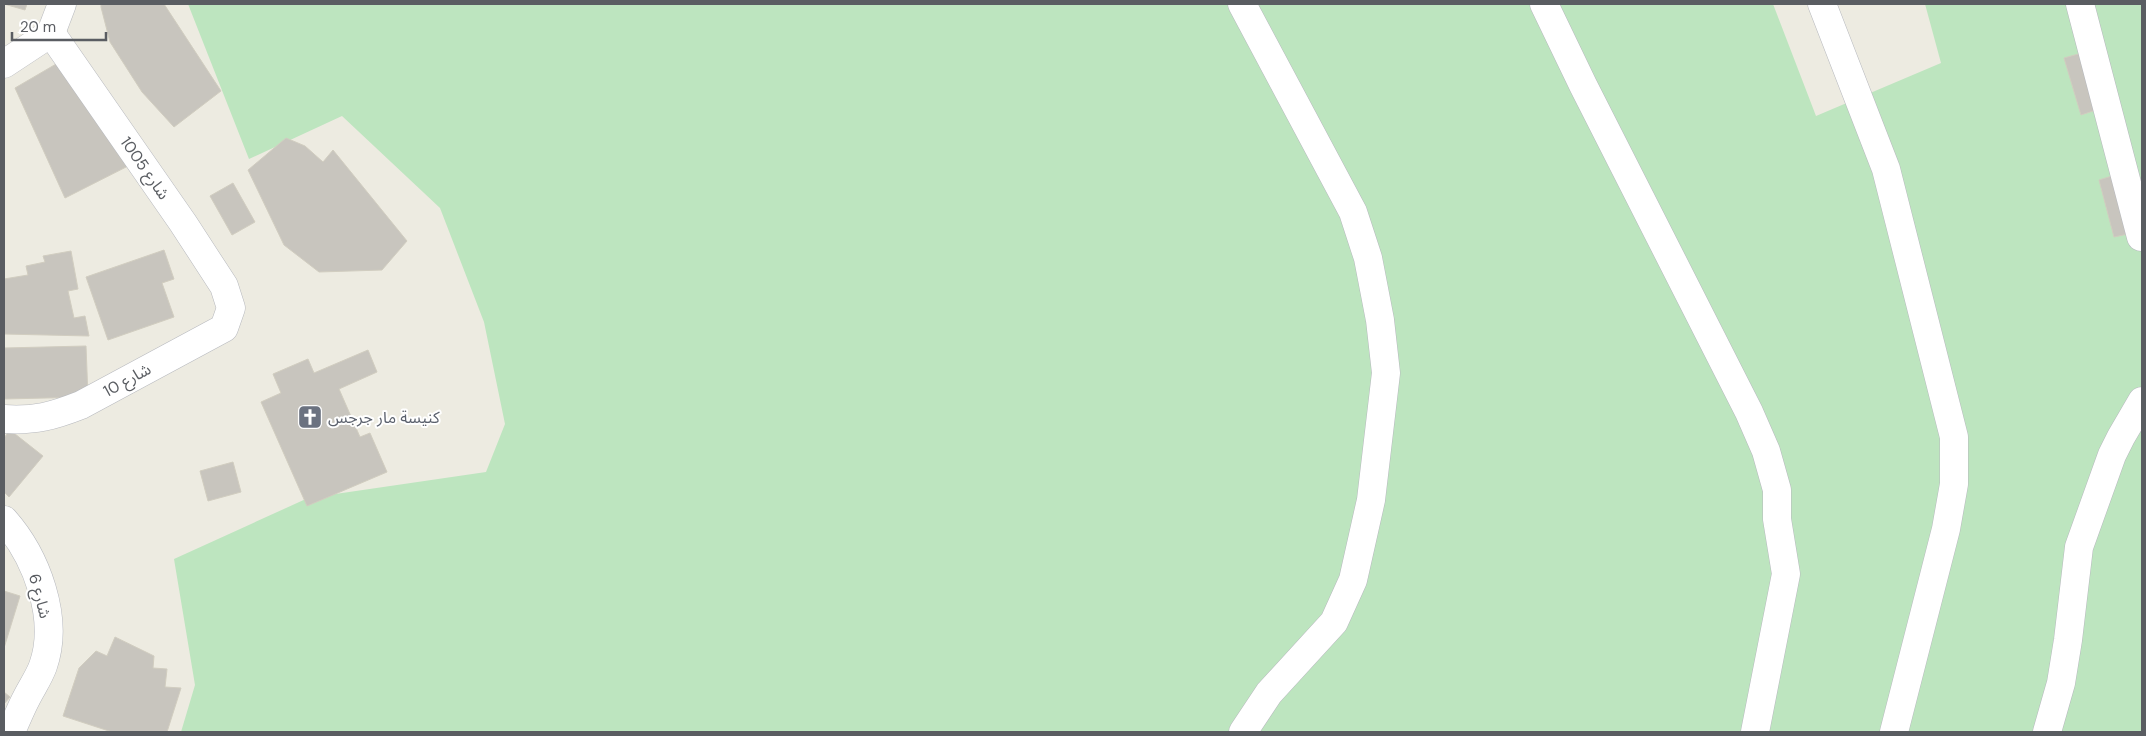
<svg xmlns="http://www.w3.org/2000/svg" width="2146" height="736" font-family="'DM Sans','Noto Sans Arabic',sans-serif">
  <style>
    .green { fill: #bde5bf }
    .building { fill: #c8c5be; stroke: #d1cdc0 }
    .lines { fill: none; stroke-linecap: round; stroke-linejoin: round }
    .minor-casing { stroke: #b7b9be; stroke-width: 29 }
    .minor { stroke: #fff; stroke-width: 28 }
    .labels { text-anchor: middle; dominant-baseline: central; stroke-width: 4; stroke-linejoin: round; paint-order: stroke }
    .street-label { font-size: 16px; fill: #5a5d62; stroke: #fff }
    .worship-label { font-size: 16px; fill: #5b616d; stroke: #fff; text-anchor: start }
  </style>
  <rect width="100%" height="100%" fill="#edebe1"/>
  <polygon class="green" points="188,4 1773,4 1816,116 1941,63 1925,4 2142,4 2142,732 181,732 195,685 174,559 308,498 486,472 505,424 484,322 440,208 342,116 249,159"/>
  <g class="building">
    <polygon points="4,4 27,4 25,10"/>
    <polygon points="101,4 164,4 221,91 174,127 142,92 110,42 101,7"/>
    <polygon points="2082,53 2099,109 2081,115 2064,58"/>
    <polygon points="63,60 134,163 65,198 15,88"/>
    <polygon points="286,138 305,146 323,162 333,150 407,241 382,270 319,272 284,245 248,170"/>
    <polygon points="2112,176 2128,234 2114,237 2099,180"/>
    <polygon points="233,183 255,222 232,235 210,196"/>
    <polygon points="164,250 174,279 162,283 174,317 108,340 86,277"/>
    <polygon points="71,251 78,289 68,291 74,318 85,316 89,336 4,334 4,279 28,275 26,266 45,262 43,256"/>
    <polygon points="86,346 88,397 4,399 4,348"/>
    <polygon points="368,350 377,372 339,389 360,437 370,433 387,472 307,506 261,402 281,393 273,374 308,359 314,373"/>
    <polygon points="10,430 43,456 9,497 4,492 4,438"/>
    <polygon points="233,462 241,492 208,501 200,471"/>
    <polygon points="4,591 20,596 4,648"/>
    <polygon points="115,637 154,656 153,668 167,669 165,687 181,688 167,732 112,732 63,716 79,668 96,651 107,656"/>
    <polygon points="4,692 10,697 4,704"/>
  </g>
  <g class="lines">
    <defs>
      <g id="minor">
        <polyline points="1242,4 1353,212 1368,258 1380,320 1386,373 1371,500 1353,580 1334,622 1269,693 1243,732"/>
        <polyline points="1544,4 1583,85 1749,412 1766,451 1777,490 1777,519 1786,574 1755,732"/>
        <polyline points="1822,4 1886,169 1954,437 1954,484 1946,529 1894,732"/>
        <polyline points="2080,4 2141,237"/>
        <polyline points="51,33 62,4"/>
        <polyline points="4,64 51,33"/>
        <path d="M4 419C35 421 53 416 81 405L224 328 231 308 224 286 183 223 51 33"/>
        <path d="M4 520C36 556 60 618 43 666 39 677 32 687 27 697 21 708 16 721 11 732"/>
        <polyline points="2047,732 2061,683 2068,640 2079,547 2112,455 2121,437 2142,401"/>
      </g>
    </defs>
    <use href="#minor" class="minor-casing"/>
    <use href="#minor" class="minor"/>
  </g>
  <defs>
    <symbol id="church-square" viewBox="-11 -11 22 22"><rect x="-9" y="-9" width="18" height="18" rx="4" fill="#6b7280" stroke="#fff"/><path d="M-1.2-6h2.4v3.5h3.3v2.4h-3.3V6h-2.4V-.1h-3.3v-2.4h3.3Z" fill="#fff"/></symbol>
  </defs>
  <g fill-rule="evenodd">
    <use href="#church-square" x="296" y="403" width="28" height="28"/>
  </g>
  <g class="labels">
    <g class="street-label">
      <text transform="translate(145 168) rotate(55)">شارع 1005</text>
      <text transform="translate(127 380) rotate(-29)">شارع 10</text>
      <text transform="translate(40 596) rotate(75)">شارع 6</text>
    </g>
    <g class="worship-label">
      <text x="328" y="417">كنيسة مار جرجس</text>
    </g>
  </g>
  <rect width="2146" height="736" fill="none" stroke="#5a5d62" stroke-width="10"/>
  <path d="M12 32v8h94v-8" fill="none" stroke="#5a5d62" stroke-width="2.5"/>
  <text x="20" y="32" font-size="15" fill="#5a5d62" stroke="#ffffff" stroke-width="4" paint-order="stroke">20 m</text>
</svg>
